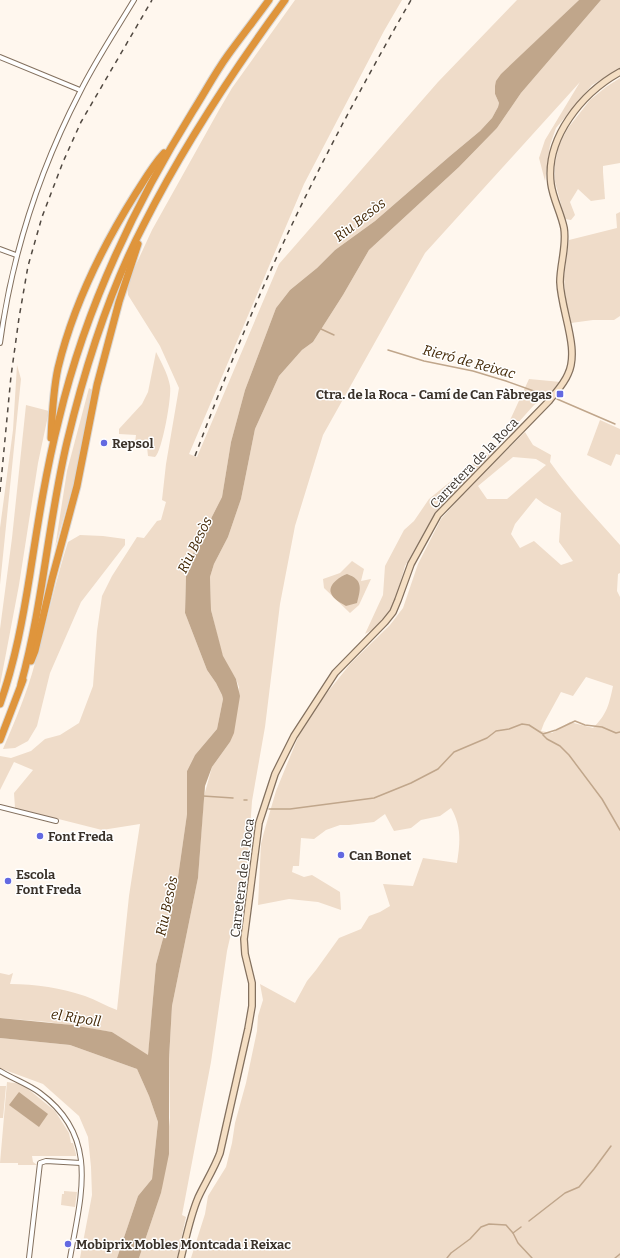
<svg xmlns="http://www.w3.org/2000/svg" width="620" height="1258" font-family="Bitter,serif">
  <style>
    .green { fill: #efdcc9; fill-rule: evenodd }
    .water { fill: #c0a68b }
    .lines { fill: none; stroke-linecap: round; stroke-linejoin: round }
    .stream { stroke: #c0a68b; stroke-width: 1.5 }
    .street-casing { stroke: #83705e; stroke-width: 6 }
    .secondary-casing { stroke: #83705e; stroke-width: 8 }
    .highway-casing { stroke: #d8d6d4; stroke-width: 9 }
    .street { stroke: #fff; stroke-width: 4 }
    .secondary { stroke: #f5dfc4; stroke-width: 5.5 }
    .highway { stroke: #df953c; stroke-width: 7 }
    .rail { stroke: #514941; stroke-width: 1.5; stroke-dasharray: 5 5; stroke-linecap: butt }
    .poi-dot { fill: #6369e1; stroke: #fff; stroke-width: 1.5 }
    .labels { text-anchor: middle; dominant-baseline: central; stroke-width: 3; stroke-linejoin: round; paint-order: stroke }
    .poi-label { font-size: 13px; font-weight: bold; fill: #3a322a; stroke: #fff; text-anchor: start }
    .street-label { font-size: 13px; fill: #3a322a; stroke: #fff }
    .water-label { font-size: 14px; font-style: italic; fill: #422704; stroke: #fff }
  </style>
  <rect width="100%" height="100%" fill="#fff7ee"/>
  <g class="green">
    <path d="M295 0H402L384 31 304 184 189 454 197 457 279 264 438 82 517 0H579L511 65 495 94 499 103 498 107 492 118 480 131 450 156 375 221 335 250 317 268 290 290 276 308 245 390 231 442 222 497 192 556 186 576 185 613 207 670 216 683 222 695 223 699 217 729 195 755 187 771V814L176 891 156 964 148 1056 112 1032 48 1022 0 1018V973L9 975 13 973 10 984C36 984 61 988 85 996 96 1000 106 1006 117 1010L129 896 140 824 102 830 15 808 14 793 33 770 14 762 0 790V756L11 758 31 751 45 739 60 735 79 723 93 686 97 631 102 596 112 576 137 537 144 538 157 521 161 520 166 502 162 500 166 464 179 388 160 346 128 295 127 284 152 230 219 110 232 88Z"/>
    <polygon points="601,0 620,0 620,68 592,85 556,128 550,145 545,181 539,158 545,140 580,82 425,253 323,435 295,526 280,604 265,727 252,801 248,858 227,951 211,1062 182,1215 186,1217 177,1258 139,1258 161,1193 170,1118 169,1059 172,1006 198,878 204,796 212,767 230,742 239,687 236,679 224,660 220,647 211,610 210,577 214,564 228,537 241,499 255,429 279,376 302,350 313,342 343,295 369,250 459,167 497,128 521,93"/>
    <polygon points="620,78 620,163 603,166 603,172 605,199 591,201 578,189 570,202 575,215 571,220 565,219 555,182 555,164 559,145 568,128 590,100 606,87"/>
    <polygon points="620,212 620,316 614,320 593,320 571,323 566,304 564,277 569,240 617,228 616,214"/>
    <path d="M156 352C161 362 168 374 170 386 172 396 162 452 155 457L148 456 147 447 143 444 135 443 136 435 119 434V429L142 404 148 392Z"/>
    <polygon points="17,365 21,379 0,585 0,528 13,430"/>
    <polygon points="529,379 561,382 548,395 534,405 499,444 496,451 435,513 405,566 397,594 391,609 374,629 365,634 383,595 385,566 404,530 414,521 429,499 451,481 499,444"/>
    <polygon points="89,388 92,390 78,468 55,548 67,471"/>
    <polygon points="26,405 49,411 38,463 19,585 0,685 0,629 12,538"/>
    <polygon points="600,420 620,429 620,455 616,454 611,466 587,455"/>
    <path d="M525 432 533 445 551 455 550 462C571 492 596 518 620 545V573L618 574 617 591 620 597V1258H191L205 1214 208 1196 226 1167 232 1143 235 1123 246 1083 257 1031 258 1016 263 1000 260 984 295 1003 307 981 316 970 339 938 361 929 369 916 380 912 390 906 383 884 413 886 423 858 457 863C460 843 462 827 451 808L440 816 421 820 411 828 394 831 385 814 374 822 349 825H340L326 830 314 839 301 838 299 866H293L292 872 304 877 312 875 340 892 341 910 318 902 289 899 258 905 261 844 264 832 276 791 299 735 322 699 351 663 390 625 403 608 418 564 441 519 474 482ZM513 457 536 459 546 465 507 499H487L478 486ZM536 498 544 504 561 513 559 542 573 561 561 565 534 541 520 548 511 534 515 524ZM586 677 613 686C609 705 607 714 593 728L570 722 552 733 541 731 544 723 561 692 573 696Z"/>
    <path d="M80 535 103 536 125 539V545L81 602 50 673 37 726 28 741 15 748 3 749C15 721 27 693 35 663 47 623 55 582 68 542Z"/>
    <polygon points="352,561 364,569 361,581 371,579 359,605 350,613 324,588 323,579 340,573"/>
    <polygon points="0,1038 70,1045 137,1069 149,1096 158,1122 152,1179 138,1196 117,1258 80,1258 92,1195 91,1167 88,1137 79,1116 43,1084 5,1070 0,1069"/>
    <polygon points="7,1082 22,1084 55,1111 69,1133 71,1143 73,1143 76,1154 76,1156 32,1156 33,1162 37,1165 18,1165 18,1163 0,1163"/>
    <polygon points="0,1086 6,1086 3,1118 0,1118"/>
    <polygon points="64,1191 77,1192 75,1207 61,1205 62,1194 64,1194"/>
  </g>
  <g class="water">
    <polygon points="579,0 601,0 521,93 497,128 459,167 369,250 343,295 313,342 302,350 279,376 255,429 241,499 228,537 214,564 210,577 211,610 223,656 236,679 240,696 234,733 230,742 212,767 205,786 198,878 172,1006 169,1059 169,1154 161,1193 139,1258 117,1258 138,1196 152,1179 158,1122 149,1096 137,1069 70,1045 0,1038 0,1018 72,1025 112,1032 148,1055 156,964 176,891 187,814 187,771 195,755 217,729 223,699 222,695 216,683 207,670 185,613 186,576 192,556 222,497 231,442 245,390 276,308 290,290 317,268 335,250 375,221 450,156 480,131 492,118 498,107 499,103 495,94 495,86 496,81 501,74"/>
    <path d="M347 574C363 580 361 588 357 603L346 606C341 603 333 599 331 593 328 584 341 576 347 574Z"/>
    <polygon points="19,1092 48,1114 39,1127 9,1105"/>
  </g>
  <g class="lines">
    <g class="stream">
      <polyline points="321,329 334,335"/>
      <polyline points="388,350 424,361 473,371 506,381 545,395"/>
      <polyline points="557,399 615,424"/>
      <polyline points="543,735 547,739 560,746 569,755 602,799 620,830"/>
      <polyline points="203,796 233,798"/>
      <polyline points="244,800 247,800"/>
      <polyline points="269,809 290,809 374,798 411,783 438,769 454,752 487,738 496,731 509,729 522,724 529,725 543,734 556,730 575,721 585,725 602,727 616,733 620,732"/>
      <polyline points="529,1221 565,1193 579,1187 594,1169 611,1146"/>
      <polyline points="513,1233 521,1227"/>
      <polyline points="447,1258 451,1253 470,1239 481,1227 489,1224 506,1225 513,1233 518,1243 532,1258"/>
      <polyline points="615,1258 620,1254"/>
    </g>
    <defs>
      <g id="street">
        <polyline points="0,57 80,90"/>
        <polyline points="0,249 16,255"/>
        <path d="M0 343C12 254 39 171 80 92 96 60 116 30 134 0"/>
        <polyline points="0,807 56,821"/>
        <path d="M0 1071C13 1079 28 1084 40 1093 100 1137 81 1195 70 1258"/>
        <polyline points="29,1258 40,1163 46,1161 81,1163"/>
      </g>
      <path id="secondary" d="M181 1258C186 1238 190 1217 198 1198 205 1183 214 1169 220 1153L248 1029 252 1006V983L245 954 244 939 259 823 275 774 294 736 335 673 385 622 393 612 398 600 411 564 438 515 549 401C556 392 564 384 568 374 580 349 561 311 560 282 560 264 567 246 564 228 561 213 553 199 551 184 545 138 582 93 620 72"/>
      <g id="highway">
        <path d="M51 438C52 415 53 391 58 368 73 306 102 247 136 193 145 179 153 165 164 153"/>
        <polyline points="31,661 35,651 52,579 77,486 97,385 119,302 138,244"/>
        <path d="M21 684C43 605 48 522 67 442 85 367 108 293 144 224 184 145 233 71 285 0"/>
        <path d="M0 704C15 662 23 618 30 574 38 522 46 470 59 419 85 309 134 206 193 111 205 92 215 73 228 55 241 37 256 18 269 0"/>
        <polyline points="0,740 23,680"/>
      </g>
    </defs>
    <use href="#street" class="street-casing"/>
    <use href="#secondary" class="secondary-casing"/>
    <use href="#highway" class="highway-casing"/>
    <use href="#street" class="street"/>
    <use href="#secondary" class="secondary"/>
    <use href="#highway" class="highway"/>
    <g class="rail">
      <path d="M195 456C213 408 232 360 252 313 298 205 353 101 411 0"/>
      <polyline points="0,492 11,376 19,318 28,266 42,217 63,162 81,122 152,0"/>
    </g>
  </g>
  <g class="poi-dot">
    <rect x="556" y="390" width="8" height="8" rx="2"/>
    <circle cx="104" cy="443" r="4"/>
    <circle cx="40" cy="836" r="4"/>
    <circle cx="341" cy="855" r="4"/>
    <circle cx="8" cy="881" r="4"/>
    <circle cx="68" cy="1244" r="4"/>
  </g>
  <g class="labels">
    <g class="poi-label">
      <text x="552" y="394" text-anchor="end">Ctra. de la Roca - Camí de Can Fàbregas</text>
      <text x="112" y="443">Repsol</text>
      <text x="48" y="836">Font Freda</text>
      <text x="349" y="855">Can Bonet</text>
      <text x="16" y="874">Escola<tspan x="16" dy="15">Font Freda</tspan></text>
      <text x="76" y="1244">Mobiprix Mobles Montcada i Reixac</text>
    </g>
    <g class="street-label">
      <text transform="translate(474 463) rotate(-46)">Carretera de la Roca</text>
      <text transform="translate(242 878) rotate(-83)">Carretera de la Roca</text>
    </g>
    <g class="water-label">
      <text transform="translate(360 220) rotate(-38)">Riu Besòs</text>
      <text transform="translate(469 362) rotate(15)">Rieró de Reixac</text>
      <text transform="translate(195 545) rotate(-64)">Riu Besòs</text>
      <text transform="translate(167 906) rotate(-78)">Riu Besòs</text>
      <text transform="translate(76 1018) rotate(9)">el Ripoll</text>
    </g>
  </g>
</svg>
